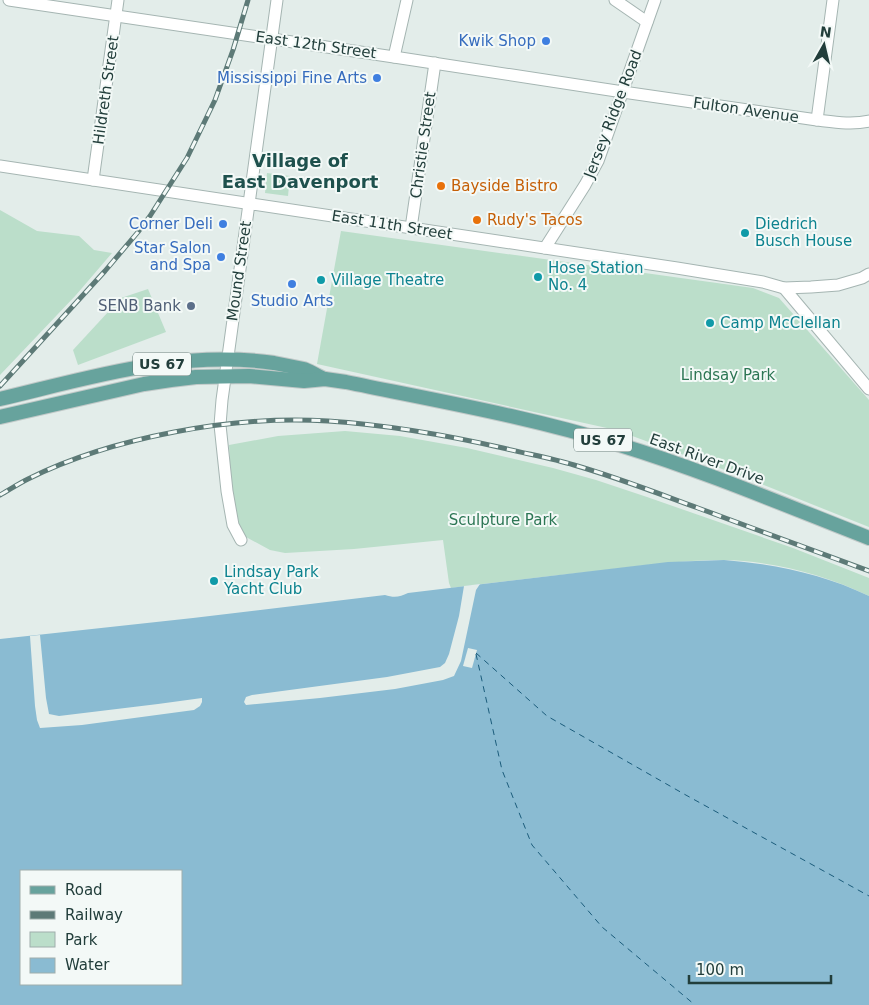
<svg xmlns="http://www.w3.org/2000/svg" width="869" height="1005" font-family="'DejaVu Sans',sans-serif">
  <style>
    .green { fill: #bbdeca }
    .water { fill: #8abbd2; fill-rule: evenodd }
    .pier { fill: #e3edea }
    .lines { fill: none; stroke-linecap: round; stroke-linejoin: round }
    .ferry { stroke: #1b5c7b; stroke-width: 1; stroke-dasharray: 6 5; stroke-linecap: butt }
    .minor-casing { stroke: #a5b5b2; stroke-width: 13 }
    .major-casing { stroke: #c1c9c8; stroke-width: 16 }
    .minor { stroke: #fff; stroke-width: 11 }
    .major { stroke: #67a39d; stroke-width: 14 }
    .rail-casing { stroke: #5d7a77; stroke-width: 5 }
    .rail { stroke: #f3f9f7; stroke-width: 3; stroke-dasharray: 9; stroke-linecap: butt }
    .shop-dot { fill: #3f7fe0; stroke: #f3f9f7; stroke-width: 2 }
    .food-dot { fill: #e8710a; stroke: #f3f9f7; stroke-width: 2 }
    .culture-dot { fill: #0f9aa8; stroke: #f3f9f7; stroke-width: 2 }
    .service-dot { fill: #5c6f8a; stroke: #f3f9f7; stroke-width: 2 }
    .labels { text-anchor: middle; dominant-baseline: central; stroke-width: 4; stroke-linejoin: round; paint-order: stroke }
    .shield { fill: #f3f9f7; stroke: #617673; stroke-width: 1 }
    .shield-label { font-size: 14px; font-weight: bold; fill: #223e3b }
    .shop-label { font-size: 15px; fill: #366cbe; stroke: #f3f9f7; text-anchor: end }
    .street-label { font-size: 15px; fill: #223e3b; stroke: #f3f9f7 }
    .food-label { font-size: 15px; fill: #c56008; stroke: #f3f9f7; text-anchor: start }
    .culture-label { font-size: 15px; fill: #0d838f; stroke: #f3f9f7; text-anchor: start }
    .service-label { font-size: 15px; fill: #4e5e75; stroke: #f3f9f7; text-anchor: end }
    .park-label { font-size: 15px; fill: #2c7654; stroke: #f3f9f7 }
    .quarter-label { font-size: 18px; font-weight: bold; fill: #1e514d; stroke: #f3f9f7 }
  </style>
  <rect width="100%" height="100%" fill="#e3edea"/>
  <g class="green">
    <polygon points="267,173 290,176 288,196 265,193"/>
    <polygon points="0,210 37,231 79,236 94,250 112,253 76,295 0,375"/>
    <polygon points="341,231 753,288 779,298 869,400 869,527 741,476 616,430 317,364"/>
    <polygon points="148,289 166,332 78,365 73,350 121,298"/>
    <path d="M345 431 400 436 467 448 553 468 596 480 647 497 793 548 869 578V596C824 574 773 561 723 560 681 560 639 566 598 571 549 576 500 582 451 588L449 583 443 540 354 549 285 553 270 550 246 537 240 529 231 484 229 445 278 436Z"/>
  </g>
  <path class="water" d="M724 560C775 564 823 574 869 596V1005H0V639L193 618 385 595C394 598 400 597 408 593L668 562ZM21 871H181V984H21Z"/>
  <g class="pier">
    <polygon points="480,584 476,590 461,661 454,676 443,680 395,689 320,698 246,705 244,702 246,697 252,695 387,677 440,667 445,663 449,654 459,616 464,586"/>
    <polygon points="40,635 46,698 49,714 59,716 158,704 202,698 202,702 200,706 194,710 179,712 82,725 40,728 37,720 35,706 30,636"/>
    <polygon points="468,648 477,650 472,668 463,666"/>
  </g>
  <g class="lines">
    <g class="ferry">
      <polyline points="476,653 547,716 684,794 869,896"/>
      <polyline points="476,654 502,770 532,845 602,927 695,1005"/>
    </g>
    <defs>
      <g id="minor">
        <path d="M9 0 394 57 623 92 817 120C834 122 852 125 869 121"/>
        <polyline points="615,0 647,22"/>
        <polyline points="394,57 407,0"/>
        <polyline points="817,120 833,0"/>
        <polyline points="0,166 677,268 763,282 784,288 811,287 838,285 862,278 869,274"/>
        <polyline points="93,180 118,0"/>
        <polyline points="411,228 435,63"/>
        <polyline points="545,248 585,185 598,161 655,0"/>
        <polyline points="784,288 869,389"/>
        <polyline points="241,540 233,525 227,491 220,425 222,400 277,0"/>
      </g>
      <g id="major">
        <path d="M0 399C89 378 181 349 274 363 284 365 294 367 304 369 311 372 318 376 324 379"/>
        <path d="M0 417 144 384 171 380 196 377 249 376 304 381 325 379 346 382C438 401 531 417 620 445 705 471 787 506 869 538"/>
      </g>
    </defs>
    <use href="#minor" class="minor-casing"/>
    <use href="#major" class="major-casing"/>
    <use href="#minor" class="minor"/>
    <use href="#major" class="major"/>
    <defs>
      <g id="rail">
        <polyline points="0,386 105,271 138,232 150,216 187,158 215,100 233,50 248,0"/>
        <path d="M0 495C9 490 18 484 28 479 112 437 234 415 328 421 387 425 446 435 503 448 527 454 551 458 574 465 616 477 657 493 698 508 755 529 812 550 869 571"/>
      </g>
    </defs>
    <use href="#rail" class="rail-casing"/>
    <use href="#rail" class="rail"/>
  </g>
  <g class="shop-dot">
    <circle cx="546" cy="41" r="5"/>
    <circle cx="377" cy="78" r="5"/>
    <circle cx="223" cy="224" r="5"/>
    <circle cx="221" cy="257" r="5"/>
    <circle cx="292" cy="284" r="5"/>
  </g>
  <g class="food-dot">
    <circle cx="441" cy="186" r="5"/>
    <circle cx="477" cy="220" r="5"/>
  </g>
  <g class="culture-dot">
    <circle cx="745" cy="233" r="5"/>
    <circle cx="538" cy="277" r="5"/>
    <circle cx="321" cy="280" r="5"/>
    <circle cx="710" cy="323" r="5"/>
    <circle cx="214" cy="581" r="5"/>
  </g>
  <circle class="service-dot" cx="191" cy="306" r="5"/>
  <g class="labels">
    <g class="shield">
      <rect x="133" y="352.5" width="58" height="23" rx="4"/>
      <rect x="574" y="428.5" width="58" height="23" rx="4"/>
    </g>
    <g class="shield-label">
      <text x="162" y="364">US 67</text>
      <text x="603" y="440">US 67</text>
    </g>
    <g class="shop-label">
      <text x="536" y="41">Kwik Shop</text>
      <text x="367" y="78">Mississippi Fine Arts</text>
      <text x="213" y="224">Corner Deli</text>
      <text x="211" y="248">Star Salon<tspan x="211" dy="17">and Spa</tspan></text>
      <text x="292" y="301" text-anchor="middle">Studio Arts</text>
    </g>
    <g class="street-label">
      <text transform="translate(316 45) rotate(8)">East 12th Street</text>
      <text transform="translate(106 90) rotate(-82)">Hildreth Street</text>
      <text transform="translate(746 110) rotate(8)">Fulton Avenue</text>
      <text transform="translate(613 114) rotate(-69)">Jersey Ridge Road</text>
      <text transform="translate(423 145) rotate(-82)">Christie Street</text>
      <text transform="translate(392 225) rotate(9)">East 11th Street</text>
      <text transform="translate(239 271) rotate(-82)">Mound Street</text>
      <text transform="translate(707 459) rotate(20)">East River Drive</text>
    </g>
    <g class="food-label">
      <text x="451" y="186">Bayside Bistro</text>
      <text x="487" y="220">Rudy's Tacos</text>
    </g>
    <g class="culture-label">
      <text x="755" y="224">Diedrich<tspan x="755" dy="17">Busch House</tspan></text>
      <text x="548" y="268">Hose Station<tspan x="548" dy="17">No. 4</tspan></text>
      <text x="331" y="280">Village Theatre</text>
      <text x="720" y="323">Camp McClellan</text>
      <text x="224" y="572">Lindsay Park<tspan x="224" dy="17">Yacht Club</tspan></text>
    </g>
    <g class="service-label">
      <text x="181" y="306">SENB Bank</text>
    </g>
    <g class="park-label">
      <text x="728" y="375">Lindsay Park</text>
      <text x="503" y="520">Sculpture Park</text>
    </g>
    <g class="quarter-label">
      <text x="300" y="160">Village of<tspan x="300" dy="21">East Davenport</tspan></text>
    </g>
  </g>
  <rect x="20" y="870" width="162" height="115" fill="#f3f9f7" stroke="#9faeac"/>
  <rect x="30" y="886" width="25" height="8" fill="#67a39d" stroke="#9faeac"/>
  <text x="65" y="895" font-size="15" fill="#223e3b">Road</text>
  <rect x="30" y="911" width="25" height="8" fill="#5d7a77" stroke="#9faeac"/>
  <text x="65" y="920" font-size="15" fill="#223e3b">Railway</text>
  <rect x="30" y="932" width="25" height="15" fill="#bbdeca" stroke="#9faeac"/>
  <text x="65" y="945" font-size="15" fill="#223e3b">Park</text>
  <rect x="30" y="958" width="25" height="15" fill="#8abbd2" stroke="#9faeac"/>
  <text x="65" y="970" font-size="15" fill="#223e3b">Water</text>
  <g transform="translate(824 45) rotate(8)" stroke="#f3f9f7" stroke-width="4" paint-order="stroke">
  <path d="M0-4L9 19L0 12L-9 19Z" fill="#223e3b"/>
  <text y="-8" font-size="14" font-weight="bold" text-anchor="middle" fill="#223e3b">N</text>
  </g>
  <path d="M689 975v8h142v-8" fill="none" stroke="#223e3b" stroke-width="2.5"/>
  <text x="696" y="975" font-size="15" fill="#223e3b" stroke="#f3f9f7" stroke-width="4" paint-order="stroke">100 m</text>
</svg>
